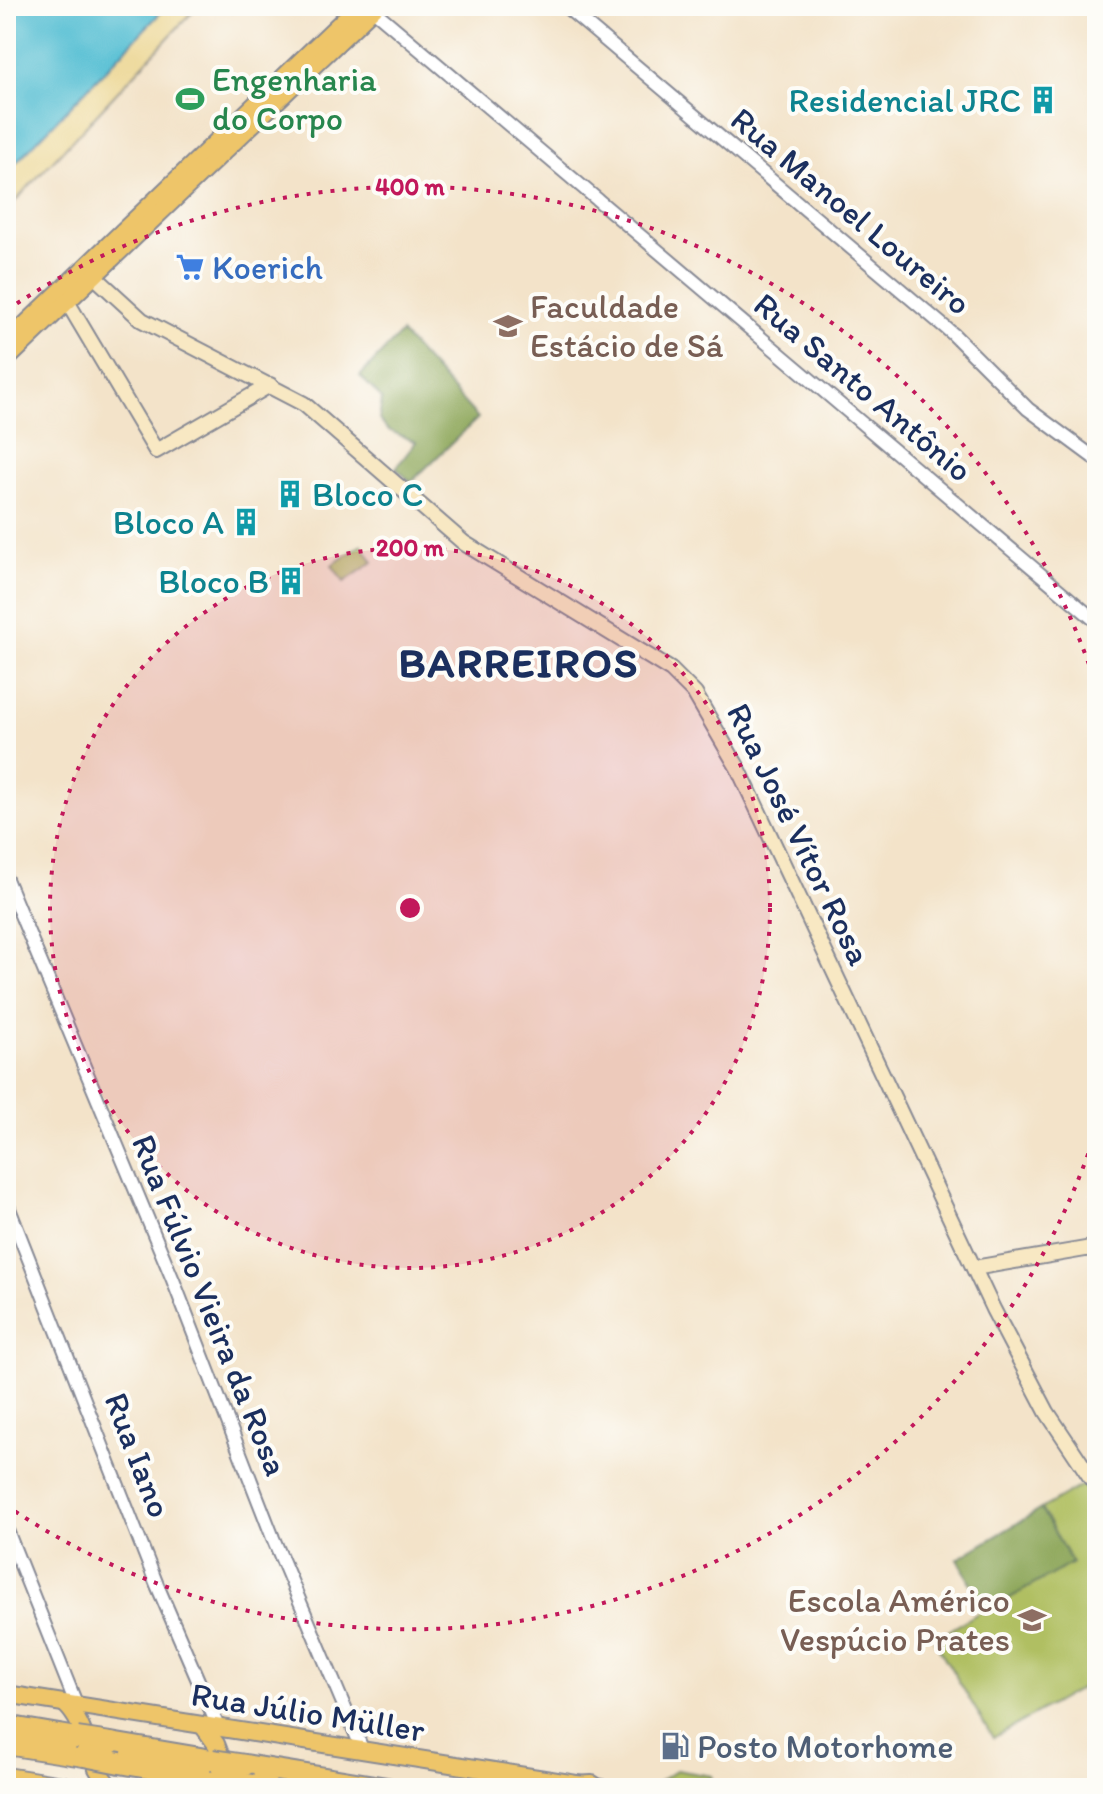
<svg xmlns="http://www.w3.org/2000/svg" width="1103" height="1794" font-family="Itim,sans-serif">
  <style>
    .green { fill: #b0bf62; stroke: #667760; stroke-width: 2 }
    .forest { fill: #8ca658; stroke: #546a5b; stroke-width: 2 }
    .sand { fill: #eeda9e; stroke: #84847e; stroke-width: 2 }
    .water { fill: #58c0d4; stroke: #3a7899; stroke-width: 2 }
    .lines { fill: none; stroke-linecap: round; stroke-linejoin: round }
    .tertiary-casing { stroke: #878994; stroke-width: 16 }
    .secondary-casing { stroke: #878994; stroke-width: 18 }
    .primary-casing { stroke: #878994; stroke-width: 20 }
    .motorway-casing { stroke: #878994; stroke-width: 24 }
    .tertiary { stroke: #fff; stroke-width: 12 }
    .secondary { stroke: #f8e8c3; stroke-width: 14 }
    .primary { stroke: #eec569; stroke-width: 16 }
    .motorway { stroke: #eec569; stroke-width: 20 }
    .motorway-bridge-casing { stroke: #878994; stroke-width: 24; stroke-linecap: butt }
    .motorway-bridge { stroke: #eec569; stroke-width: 20 }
    .ring { fill: none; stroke: #c2185b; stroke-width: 4; stroke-dasharray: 4 8 }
    .labels { text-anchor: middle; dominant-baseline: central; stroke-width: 8; stroke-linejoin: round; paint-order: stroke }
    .leisure-label { font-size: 34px; fill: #27864d; stroke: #fdfcf7; text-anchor: start }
    .culture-label { font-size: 34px; fill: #0d838f; stroke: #fdfcf7; text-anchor: end }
    .street-label { font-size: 34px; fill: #1b2f5e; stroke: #fdfcf7 }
    .shop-label { font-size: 34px; fill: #366cbe; stroke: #fdfcf7; text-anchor: start }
    .education-label { font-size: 34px; fill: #785e54; stroke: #fdfcf7; text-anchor: start }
    .service-label { font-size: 34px; fill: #4e5e75; stroke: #fdfcf7; text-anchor: start }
    .district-label { font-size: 42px; font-weight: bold; letter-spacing: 2px; fill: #1b2f5e; stroke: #fdfcf7 }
    .centre { fill: #c2185b; stroke: #fdfcf7; stroke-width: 4 }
    .ring-label { font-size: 24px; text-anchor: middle; font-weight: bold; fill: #c2185b; stroke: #fdfcf7; stroke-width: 8; stroke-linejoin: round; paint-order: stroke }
  </style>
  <rect width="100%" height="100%" fill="#fdfcf7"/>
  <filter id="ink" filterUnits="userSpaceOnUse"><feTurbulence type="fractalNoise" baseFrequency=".0125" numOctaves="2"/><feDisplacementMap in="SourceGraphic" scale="16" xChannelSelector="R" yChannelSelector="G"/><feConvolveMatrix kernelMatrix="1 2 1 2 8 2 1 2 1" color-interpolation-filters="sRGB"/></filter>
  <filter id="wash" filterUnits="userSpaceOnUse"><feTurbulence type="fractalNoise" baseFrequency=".006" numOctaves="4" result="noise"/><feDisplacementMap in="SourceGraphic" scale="32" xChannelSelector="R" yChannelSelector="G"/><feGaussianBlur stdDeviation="1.8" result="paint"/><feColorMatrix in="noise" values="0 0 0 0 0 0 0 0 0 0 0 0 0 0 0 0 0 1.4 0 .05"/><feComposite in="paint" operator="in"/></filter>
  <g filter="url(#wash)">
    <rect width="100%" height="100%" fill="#f3e3c9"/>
    <g class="green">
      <polygon points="362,545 373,562 344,582 332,565"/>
      <polygon points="1084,1484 1097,1506 1097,1679 993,1738 934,1640 1068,1558 1041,1509"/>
      <polygon points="676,1770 711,1776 715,1788 655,1785"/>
    </g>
    <g class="forest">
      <polygon points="401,333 478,418 411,482 396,468 416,442 388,430 379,420 382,399 360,376"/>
      <polygon points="1041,1509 1072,1563 985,1612 958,1559"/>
    </g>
    <polygon class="sand" points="167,6 198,6 6,211 6,173"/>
    <polygon class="water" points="6,6 167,6 6,173"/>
  </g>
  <g filter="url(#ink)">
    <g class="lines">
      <defs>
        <g id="tertiary">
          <polyline points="565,6 953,334 1028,409 1097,460"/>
          <polyline points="372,9 1097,622"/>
          <polyline points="6,879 173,1280 273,1538 363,1751"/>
          <polyline points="6,1201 157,1585 219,1729"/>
          <polyline points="6,1528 77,1706"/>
        </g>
        <g id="secondary">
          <polyline points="94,276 142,320 304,404 464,543 671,670 695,694 738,768 993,1309 1047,1412 1097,1487"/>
          <polyline points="62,293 156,451 270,385"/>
          <polyline points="974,1268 1097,1247"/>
        </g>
        <g id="primary">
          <polyline points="6,343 358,6"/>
          <polyline points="6,360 376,6"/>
          <polyline points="6,1694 602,1788"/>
          <path d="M65 1704C90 1727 86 1766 112 1788"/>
          <polyline points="203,1726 216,1744 227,1772"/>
          <polyline points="6,1776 81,1788"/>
        </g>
        <g id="motorway">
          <polyline points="6,1726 77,1738"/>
          <polyline points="111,1743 212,1760"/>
          <polyline points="6,1744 84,1756"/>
          <polyline points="120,1763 217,1780"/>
          <polyline points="245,1765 387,1788"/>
          <polyline points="252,1785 269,1788"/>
          <polyline points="557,1788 592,1786"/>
        </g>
      </defs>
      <use href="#tertiary" class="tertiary-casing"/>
      <use href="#secondary" class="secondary-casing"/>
      <use href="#primary" class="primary-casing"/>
      <use href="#motorway" class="motorway-casing"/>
      <use href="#tertiary" class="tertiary"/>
      <use href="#secondary" class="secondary"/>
      <use href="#primary" class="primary"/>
      <use href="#motorway" class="motorway"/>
      <defs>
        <g id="motorway-bridge">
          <polyline points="77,1738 111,1743"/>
          <polyline points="84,1756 120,1763"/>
          <polyline points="212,1760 245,1765"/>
          <polyline points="217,1780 252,1785"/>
        </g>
      </defs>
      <use href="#motorway-bridge" class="motorway-bridge-casing"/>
      <use href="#motorway-bridge" class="motorway-bridge"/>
    </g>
  </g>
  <circle cx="410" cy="908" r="360" fill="#c2185b" fill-opacity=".12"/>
  <g class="ring">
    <circle cx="410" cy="908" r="360"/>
    <path d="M1096 1131A721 721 0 0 1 7 1506M7 310A721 721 0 0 1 1096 685"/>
  </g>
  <defs>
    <symbol id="stadium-bare" viewBox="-9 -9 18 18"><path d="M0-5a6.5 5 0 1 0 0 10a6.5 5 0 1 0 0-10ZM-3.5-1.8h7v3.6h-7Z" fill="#2e9e5b" stroke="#fdfcf7" stroke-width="2.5" paint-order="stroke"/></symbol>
    <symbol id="building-bare" viewBox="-9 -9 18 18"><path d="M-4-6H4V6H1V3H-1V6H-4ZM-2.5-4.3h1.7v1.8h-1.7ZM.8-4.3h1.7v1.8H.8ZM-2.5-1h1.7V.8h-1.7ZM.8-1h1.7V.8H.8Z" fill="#0f9aa8" stroke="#fdfcf7" stroke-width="2.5" paint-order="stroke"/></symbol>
    <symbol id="supermarket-bare" viewBox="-9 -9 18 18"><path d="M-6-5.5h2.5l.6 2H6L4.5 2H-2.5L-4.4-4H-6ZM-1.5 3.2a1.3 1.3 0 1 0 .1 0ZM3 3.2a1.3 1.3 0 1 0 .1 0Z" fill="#3f7fe0" stroke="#fdfcf7" stroke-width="2.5" paint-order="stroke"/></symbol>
    <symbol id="university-bare" viewBox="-9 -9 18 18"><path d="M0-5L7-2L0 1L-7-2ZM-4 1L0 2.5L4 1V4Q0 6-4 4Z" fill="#8d6e63" stroke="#fdfcf7" stroke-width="2.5" paint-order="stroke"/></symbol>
    <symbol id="school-bare" viewBox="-9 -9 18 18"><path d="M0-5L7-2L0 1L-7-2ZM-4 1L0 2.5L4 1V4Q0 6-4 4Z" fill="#8d6e63" stroke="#fdfcf7" stroke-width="2.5" paint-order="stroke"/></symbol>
    <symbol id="fuel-bare" viewBox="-9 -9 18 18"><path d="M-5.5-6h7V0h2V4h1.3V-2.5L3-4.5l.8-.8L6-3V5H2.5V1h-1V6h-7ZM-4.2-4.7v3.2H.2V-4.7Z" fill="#5c6f8a" stroke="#fdfcf7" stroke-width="2.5" paint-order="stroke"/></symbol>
  </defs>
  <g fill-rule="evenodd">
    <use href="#stadium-bare" x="170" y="79" width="40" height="40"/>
    <use href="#building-bare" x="1023" y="80" width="40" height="40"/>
    <use href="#supermarket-bare" x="170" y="247" width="40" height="40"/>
    <use href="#university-bare" x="488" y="306" width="40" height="40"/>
    <use href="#building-bare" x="270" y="474" width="40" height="40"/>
    <use href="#building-bare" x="226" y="502" width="40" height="40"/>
    <use href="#building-bare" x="271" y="561" width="40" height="40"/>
    <use href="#school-bare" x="1012" y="1600" width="40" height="40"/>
    <use href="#fuel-bare" x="655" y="1726" width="40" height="40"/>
  </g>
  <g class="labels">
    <g class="leisure-label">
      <text x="212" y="79">Engenharia<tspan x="212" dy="39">do Corpo</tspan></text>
    </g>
    <g class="culture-label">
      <text x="1021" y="100">Residencial JRC</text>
      <text x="312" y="494" text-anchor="start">Bloco C</text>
      <text x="224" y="522">Bloco A</text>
      <text x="269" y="581">Bloco B</text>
    </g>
    <g class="street-label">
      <text transform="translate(851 211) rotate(40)">Rua Manoel Loureiro</text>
      <text transform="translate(863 387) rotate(40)">Rua Santo Antônio</text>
      <text transform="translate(799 834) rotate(64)">Rua José Vítor Rosa</text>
      <text transform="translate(210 1305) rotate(68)">Rua Fúlvio Vieira da Rosa</text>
      <text transform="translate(138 1455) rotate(69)">Rua Iano</text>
      <text transform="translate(308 1712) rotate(9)">Rua Júlio Müller</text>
    </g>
    <g class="shop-label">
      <text x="212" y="267">Koerich</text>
    </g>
    <g class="education-label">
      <text x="530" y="306">Faculdade<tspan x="530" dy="39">Estácio de Sá</tspan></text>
      <text x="1010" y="1600" text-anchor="end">Escola Américo<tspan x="1010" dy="39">Vespúcio Prates</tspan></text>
    </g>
    <g class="service-label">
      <text x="697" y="1746">Posto Motorhome</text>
    </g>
    <g class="district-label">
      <text x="519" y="662">BARREIROS</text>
    </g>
  </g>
  <circle cx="410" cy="908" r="12" class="centre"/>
  <g class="ring-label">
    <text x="410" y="195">400 m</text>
    <text x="410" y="556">200 m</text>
  </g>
  <rect width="1103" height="1794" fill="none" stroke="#fdfcf7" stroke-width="32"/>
</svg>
